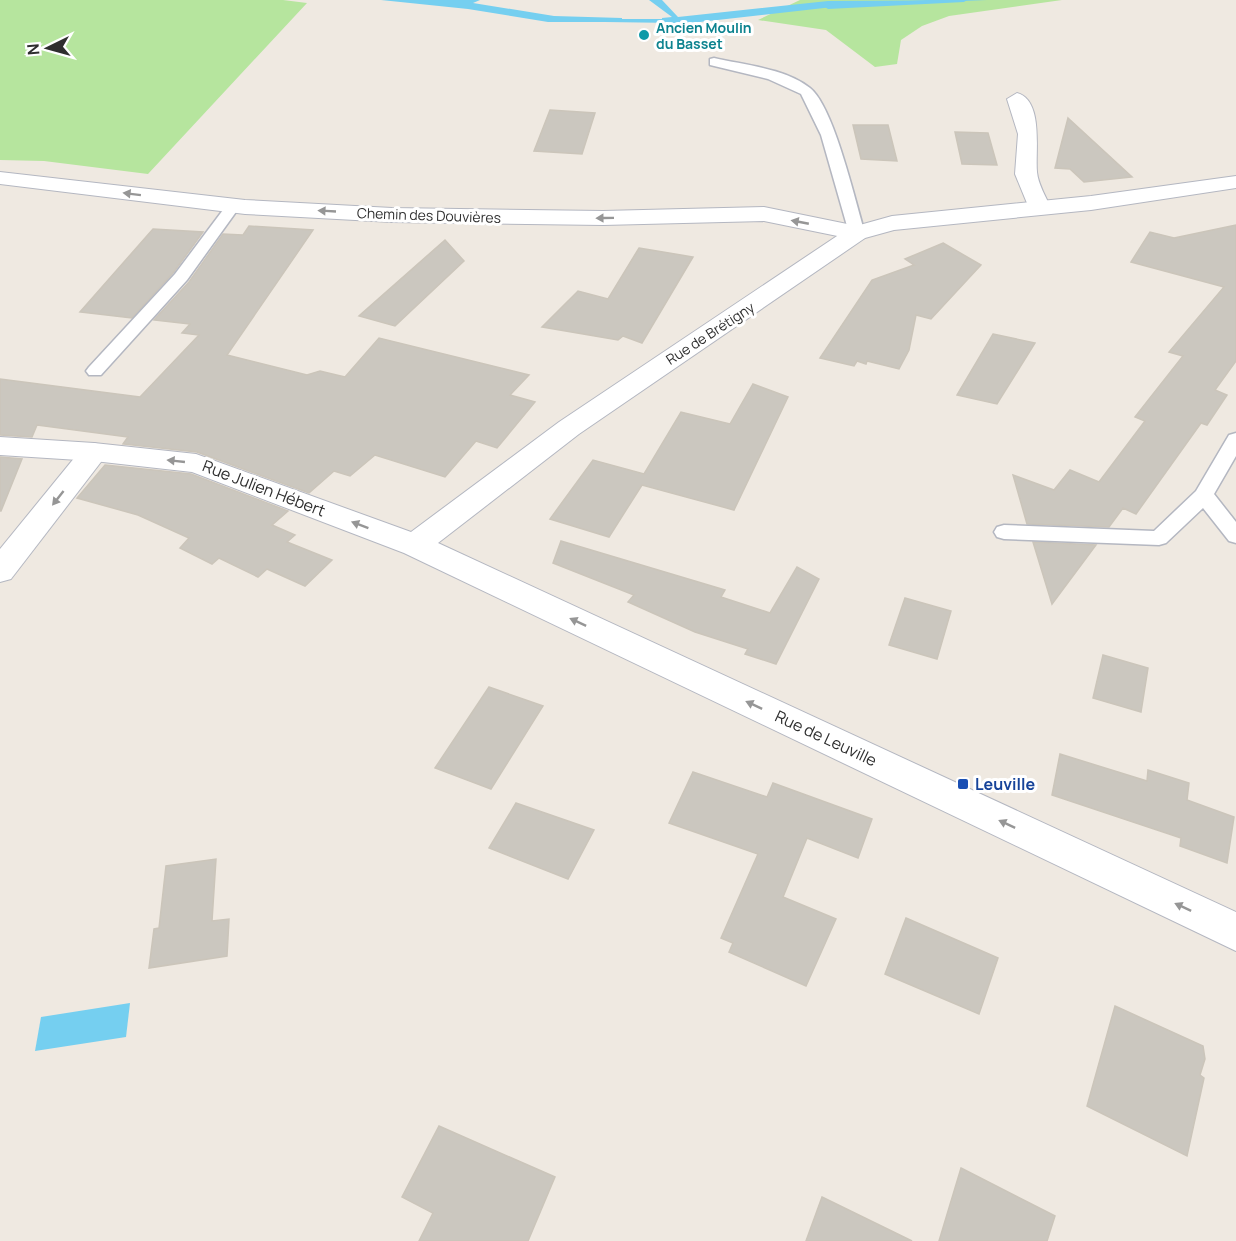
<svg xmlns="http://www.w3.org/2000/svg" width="1236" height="1241" font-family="Manrope,sans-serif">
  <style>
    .green { fill: #b6e59e }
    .water { fill: #75cff0 }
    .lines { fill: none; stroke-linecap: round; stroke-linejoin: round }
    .stream { fill: #75cff0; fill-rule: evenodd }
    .building { fill: #cbc7bf; stroke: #cbc5ba; stroke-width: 1.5 }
    .lane-casing { stroke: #b4b7c1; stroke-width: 3 }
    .street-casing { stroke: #b4b7c1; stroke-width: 2 }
    .secondary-casing { stroke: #b4b7c1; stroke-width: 2 }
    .lane { fill: #fff; fill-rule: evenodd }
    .street { fill: #fff; fill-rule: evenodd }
    .secondary { fill: #fff; fill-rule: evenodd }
    .oneway { fill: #969696 }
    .culture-dot { fill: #0f9aa8; stroke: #fff; stroke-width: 2 }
    .transit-dot { fill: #1a4fb4; stroke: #fff; stroke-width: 2 }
    .labels { text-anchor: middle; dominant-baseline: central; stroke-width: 6; stroke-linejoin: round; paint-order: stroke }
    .far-culture-label { font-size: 14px; font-weight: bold; fill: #0d838f; stroke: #fff; text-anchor: start }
    .far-street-label { font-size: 14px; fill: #2e2e2e; stroke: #fff }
    .street-label { font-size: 16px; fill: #2e2e2e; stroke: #fff }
    .transit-label { font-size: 16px; font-weight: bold; fill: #164399; stroke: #fff; text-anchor: start }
  </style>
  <rect width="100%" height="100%" fill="#efe9e1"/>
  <g class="green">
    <polygon points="0,0 283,0 307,3 148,174 44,161 0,160"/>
    <polygon points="800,0 1062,0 949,16 922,26 901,40 897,64 875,67 826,30 758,20"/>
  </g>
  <g class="water">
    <polygon points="381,0 480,0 473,3 554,16 622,18 622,22 548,22 468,9"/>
    <polygon points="649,0 662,0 678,17 828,1 987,0 833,7 691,23 662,22 662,18 672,17"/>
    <polygon points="130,1003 126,1037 35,1051 41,1017"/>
  </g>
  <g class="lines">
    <g class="stream">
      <polygon points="929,0 967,0 964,2 828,9 825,7 828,5"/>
      <polygon points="607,19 676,19 679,21 676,23 605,22"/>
    </g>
  </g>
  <g class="building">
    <polygon points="550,110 595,113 582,154 534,151"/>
    <polygon points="1068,118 1132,177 1084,182 1070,169 1055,168"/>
    <polygon points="853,125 888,125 897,161 861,159"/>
    <polygon points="955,132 988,133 997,165 962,164"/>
    <polygon points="1236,225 1236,361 1215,390 1227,395 1207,425 1201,423 1136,514 1123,508 1109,527 1027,524 1013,475 1054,490 1070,470 1099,482 1145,421 1135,417 1183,356 1169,352 1224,287 1131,262 1150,232 1174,238"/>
    <polygon points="249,226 313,230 227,355 307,375 320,371 345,377 379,338 529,375 510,395 535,402 497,448 476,441 445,477 375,455 350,476 334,471 309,493 197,452 123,444 128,437 37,425 32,437 0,435 0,379 140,397 199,335 182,333 190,324 154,320 189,282 223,234 243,235"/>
    <polygon points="153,229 203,232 173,273 132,318 80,312"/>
    <polygon points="445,240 464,261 395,326 359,316"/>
    <polygon points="943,243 981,265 931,319 916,315 909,350 899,369 867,361 866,364 857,361 854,366 820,358 872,280 914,265 905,259"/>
    <polygon points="639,248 693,257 642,343 623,336 618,340 542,327 578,291 608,299"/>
    <polygon points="993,334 1035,343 997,404 957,395"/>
    <polygon points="753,384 788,397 734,510 642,485 609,537 550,519 593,460 644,474 681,412 730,424"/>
    <polygon points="0,457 22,459 1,511 0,511"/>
    <polygon points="105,465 191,474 288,511 272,525 295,535 287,542 332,560 305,586 267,569 258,577 219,558 212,564 180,548 189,538 138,515 77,498"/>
    <polygon points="561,541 725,590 721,597 770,613 797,567 819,579 776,664 745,654 748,649 695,632 628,602 634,595 553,563"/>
    <polygon points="1033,542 1096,545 1052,604"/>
    <polygon points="905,598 951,611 937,659 889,645"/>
    <polygon points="1103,655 1148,668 1141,712 1093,698"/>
    <polygon points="489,687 543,706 491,789 435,768"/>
    <polygon points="1060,754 1147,781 1148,770 1189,783 1187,800 1234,817 1227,863 1180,846 1181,838 1052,795"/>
    <polygon points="693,772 767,797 773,783 872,819 858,858 807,838 783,897 836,919 806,986 729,952 733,943 721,938 758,854 669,823"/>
    <polygon points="516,803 594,830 568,879 489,848"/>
    <polygon points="216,859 212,921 229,919 227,956 149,968 154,929 159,928 166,866"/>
    <polygon points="906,918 998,958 979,1014 885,974"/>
    <polygon points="1115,1006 1203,1046 1205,1059 1200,1075 1204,1078 1187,1156 1087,1106"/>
    <polygon points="439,1126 555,1177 528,1241 419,1241 433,1213 402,1197"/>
    <polygon points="961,1168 1055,1216 1047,1241 939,1241"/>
    <polygon points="822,1197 912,1241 806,1241"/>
  </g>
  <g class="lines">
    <defs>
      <g id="lane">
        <path d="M714 58C744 65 785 68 810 88 834 107 855 201 865 233L862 236 857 238 849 233 821 135 801 94 768 79 710 65V59Z"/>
        <polygon points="234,201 241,205 187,280 101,375 89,375 86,371 89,367 175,274 229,202"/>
        <polygon points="1236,433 1236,456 1214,494 1236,522 1236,543 1229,541 1203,508 1166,543 1159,545 1004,539 997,537 994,532 997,527 1004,525 1154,531 1196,491 1229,435"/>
      </g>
      <g id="street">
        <path d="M1017 93C1044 100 1035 152 1037 172 1038 184 1046 197 1051 208L1048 213H1032L1029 208 1015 174 1018 134 1007 99Z"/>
        <polygon points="0,172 245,200 392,208 603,211 764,207 857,226 865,228 868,233 865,238 857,240 764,221 603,225 392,222 245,214 0,184"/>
        <polygon points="94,443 104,446 108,452 104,458 11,579 0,582 0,549 84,446"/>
      </g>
      <polygon id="secondary" points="1236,176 1236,188 1091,210 894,230 865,238 579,434 438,543 1236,912 1236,951 404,553 192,472 94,461 0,455 0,437 94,443 196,454 411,532 559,422 849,228 892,216 1091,196"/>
    </defs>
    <use href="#lane" class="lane-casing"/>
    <use href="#street" class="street-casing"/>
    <use href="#secondary" class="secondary-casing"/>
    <use href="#lane" class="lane"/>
    <use href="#street" class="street"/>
    <use href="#secondary" class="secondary"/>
  </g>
  <defs><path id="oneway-solid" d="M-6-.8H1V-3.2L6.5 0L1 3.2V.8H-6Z" transform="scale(1.5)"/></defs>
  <g class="oneway">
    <use href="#oneway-solid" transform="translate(132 194) rotate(-173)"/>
    <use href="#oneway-solid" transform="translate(327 211) rotate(-177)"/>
    <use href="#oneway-solid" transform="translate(605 218) rotate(179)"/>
    <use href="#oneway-solid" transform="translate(800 222) rotate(-169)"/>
    <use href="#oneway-solid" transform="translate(176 461) rotate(-174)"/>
    <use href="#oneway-solid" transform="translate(58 498) rotate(128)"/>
    <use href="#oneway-solid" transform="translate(360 525) rotate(-159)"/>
    <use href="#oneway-solid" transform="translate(578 622) rotate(-155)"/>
    <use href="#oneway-solid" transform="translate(754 705) rotate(-155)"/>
    <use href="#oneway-solid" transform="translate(1007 824) rotate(-155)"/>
    <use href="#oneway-solid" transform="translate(1183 907) rotate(-155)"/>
  </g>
  <circle class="culture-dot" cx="644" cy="35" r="6"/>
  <rect class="transit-dot" x="957" y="778" width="12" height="12" rx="3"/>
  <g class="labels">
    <g class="far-culture-label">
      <text x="656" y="27">Ancien Moulin<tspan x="656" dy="16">du Basset</tspan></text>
    </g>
    <g class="far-street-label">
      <text transform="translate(429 215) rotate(2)">Chemin des Douvières</text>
      <text transform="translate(710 333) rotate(-33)">Rue de Brétigny</text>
    </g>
    <g class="street-label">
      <text transform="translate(264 488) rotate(21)">Rue Julien Hébert</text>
      <text transform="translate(826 738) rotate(25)">Rue de Leuville</text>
    </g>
    <g class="transit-label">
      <text x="975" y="784">Leuville</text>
    </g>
  </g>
  <g transform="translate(48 48) rotate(265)" stroke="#ffffff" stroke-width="4.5" paint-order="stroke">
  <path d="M0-4.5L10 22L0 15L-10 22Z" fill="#2e2e2e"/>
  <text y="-9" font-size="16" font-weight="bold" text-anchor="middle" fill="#2e2e2e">N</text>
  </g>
</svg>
